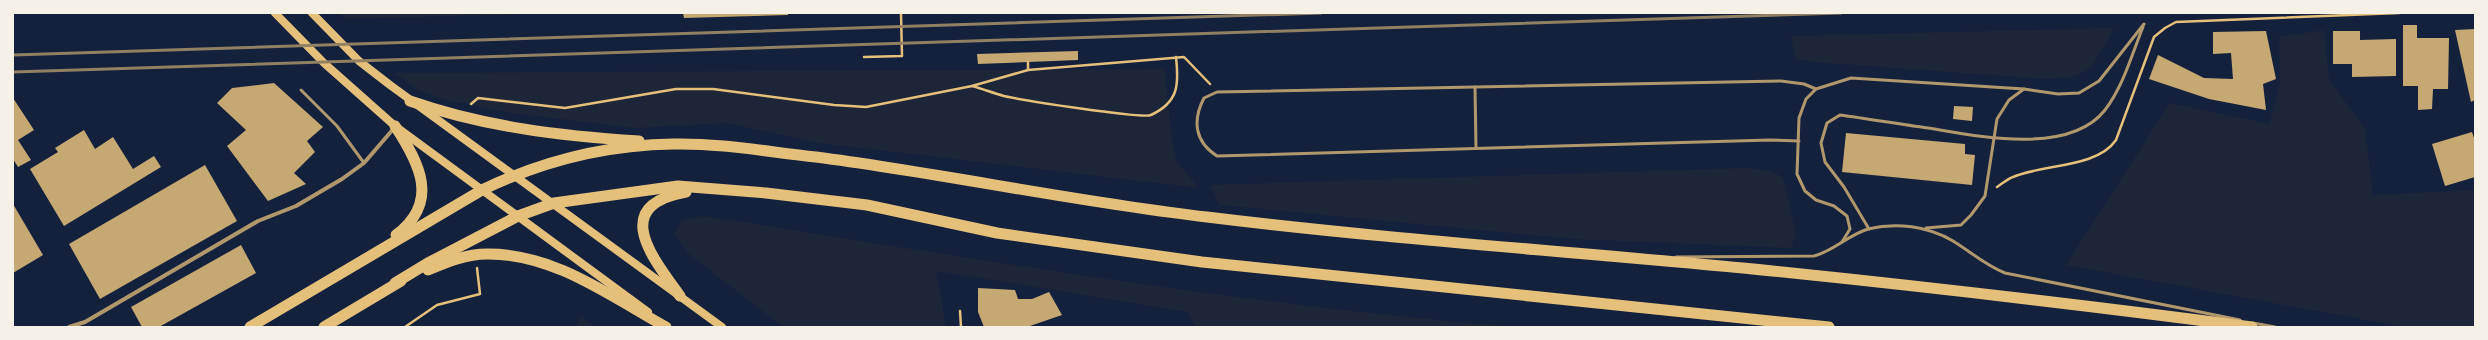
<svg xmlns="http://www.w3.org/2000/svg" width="2488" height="340" font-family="Raleway,sans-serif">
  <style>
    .green { fill: #1d2539 }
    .building { fill: #c6a872 }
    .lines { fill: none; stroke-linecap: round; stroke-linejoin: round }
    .path { stroke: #e5c07b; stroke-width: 2.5 }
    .service { stroke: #b1986c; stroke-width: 3 }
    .minor { stroke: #b1986c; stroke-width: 4 }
    .secondary { stroke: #e5c07b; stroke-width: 8 }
    .trunk { stroke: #e5c07b; stroke-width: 11 }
    .rail { stroke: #918062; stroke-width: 3 }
  </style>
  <rect width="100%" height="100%" fill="#14213d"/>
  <g class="green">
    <polygon points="339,13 566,13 345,19"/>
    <path d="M2114 28C2091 68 2094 77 2045 79L1814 62 1796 59 1791 36Z"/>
    <polygon points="2324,30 2329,79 2365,129 2373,195 2475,190 2475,327 2404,327 2066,265 2170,103 2269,124 2280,84 2279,37"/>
    <polygon points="1165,69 1171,133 1176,161 1199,188 819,143 727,123 634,128 511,113 446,100 420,91 394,73"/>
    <polygon points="1747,168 1773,171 1783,178 1796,234 1791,248 1573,239 1220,205 1210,185"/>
    <path d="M703 216C974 258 1245 306 1519 327H1195L1188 312 936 271 946 327H783L689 254 674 234 682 221Z"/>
    <polygon points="581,317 596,327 575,327"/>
  </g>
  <g class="building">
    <polygon points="683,13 788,13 788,15 684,18"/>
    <polygon points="2403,25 2417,25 2417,38 2449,38 2448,89 2433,89 2432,109 2418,110 2418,86 2403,86"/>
    <polygon points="2475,29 2475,100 2471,102 2455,30"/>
    <polygon points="2266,31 2276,79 2263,84 2266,110 2209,99 2149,79 2158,55 2204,78 2233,79 2231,53 2213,54 2213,32"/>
    <polygon points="2333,31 2360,31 2360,40 2396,39 2396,76 2352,77 2352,64 2333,64"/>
    <polygon points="1078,51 1078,60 978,64 977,54"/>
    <polygon points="274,83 323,127 307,141 315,152 294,173 306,184 268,201 227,146 246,130 217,103 232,88"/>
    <polygon points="13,98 34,130 18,140 31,160 18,167 13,159"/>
    <polygon points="1954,106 1973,107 1972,121 1953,119"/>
    <polygon points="84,130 95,149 113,137 133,169 154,156 161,167 64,226 30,169 58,152 55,148"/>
    <polygon points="2472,132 2475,141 2475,177 2445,186 2432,144"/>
    <polygon points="1846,133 1965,144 1965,154 1975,155 1972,185 1842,172"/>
    <polygon points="205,165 237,221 100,299 69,244"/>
    <polygon points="13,204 43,255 13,273"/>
    <polygon points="241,245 256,273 159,327 142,327 131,307"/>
    <polygon points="978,288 1015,290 1018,299 1032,299 1049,292 1062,315 1027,327 984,327 978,312"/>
  </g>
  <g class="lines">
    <g class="path">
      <polyline points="864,57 902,56 901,13"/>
      <polyline points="1028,70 1028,62"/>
      <path d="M972 86C983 89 993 93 1004 96 1021 100 1142 119 1151 115 1179 102 1179 84 1176 57"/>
      <polyline points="471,104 478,98 565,108 676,89 713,89 834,105 866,107 972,86 1028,70 1184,57 1210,84"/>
      <path d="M1997 187C2002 184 2007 179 2013 177 2043 164 2097 168 2116 140L2154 37 2165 28 2176 22 2399 13"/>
      <polyline points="960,311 961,327"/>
      <polyline points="405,327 437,305 480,294 477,268"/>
    </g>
    <g class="service">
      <polyline points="1475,87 1476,148"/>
      <polyline points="301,90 337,126 364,163"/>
      <path d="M1799 141 1770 140 1217 156C1195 142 1192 121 1204 98L1217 92 1781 81 1804 84 1816 89"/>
      <polyline points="1926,228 1961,225 1971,215 1985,196 1997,119 2009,100 2024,89"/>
      <path d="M1869 229 1844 187 1825 162 1821 143 1827 123 1840 115C1869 119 1899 124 1928 128 1977 136 2069 156 2105 110 2123 87 2132 54 2143 27"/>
      <polyline points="1842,242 1850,229 1847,216 1834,206 1816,200 1805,191 1797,174 1799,118 1806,99 1816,89 1851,78 2024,89 2058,94 2079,93 2099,81 2144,24"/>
      <path d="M1676 257 1814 256C1834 251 1848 235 1868 229 1896 222 1928 226 1953 241 1971 252 1985 265 2005 273L2240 320"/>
      <polyline points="2253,323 2275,327"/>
    </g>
    <polyline class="minor" points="69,327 85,322 258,221 296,206 342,179 364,163 395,127"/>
    <g class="secondary">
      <polyline points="275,13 324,63 395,126 648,312"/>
      <polyline points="312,13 359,61 390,85 722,327"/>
    </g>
    <g class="trunk">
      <path d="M410 101C484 127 562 136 639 141"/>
      <path d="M395 126C420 164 440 202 396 235"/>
      <path d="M428 270C447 262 466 254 487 254 553 253 610 296 666 327"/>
      <polyline points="395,283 428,263 518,216 554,203 678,186 766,193 867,205 997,233 1202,262 1829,327"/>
      <path d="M680 296C653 258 609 206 686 192"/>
      <path d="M250 327 482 190C542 161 606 145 673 144 721 143 768 152 816 157 947 174 1076 202 1207 217 1385 239 1565 251 1743 268 1913 285 2083 305 2252 327"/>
      <polyline points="324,327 401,281"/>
    </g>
    <g class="rail">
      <polyline points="13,55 1321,13"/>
      <polyline points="13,72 1841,13"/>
    </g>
  </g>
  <rect width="2488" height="340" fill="none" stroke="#f6f1e7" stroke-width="28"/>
</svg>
